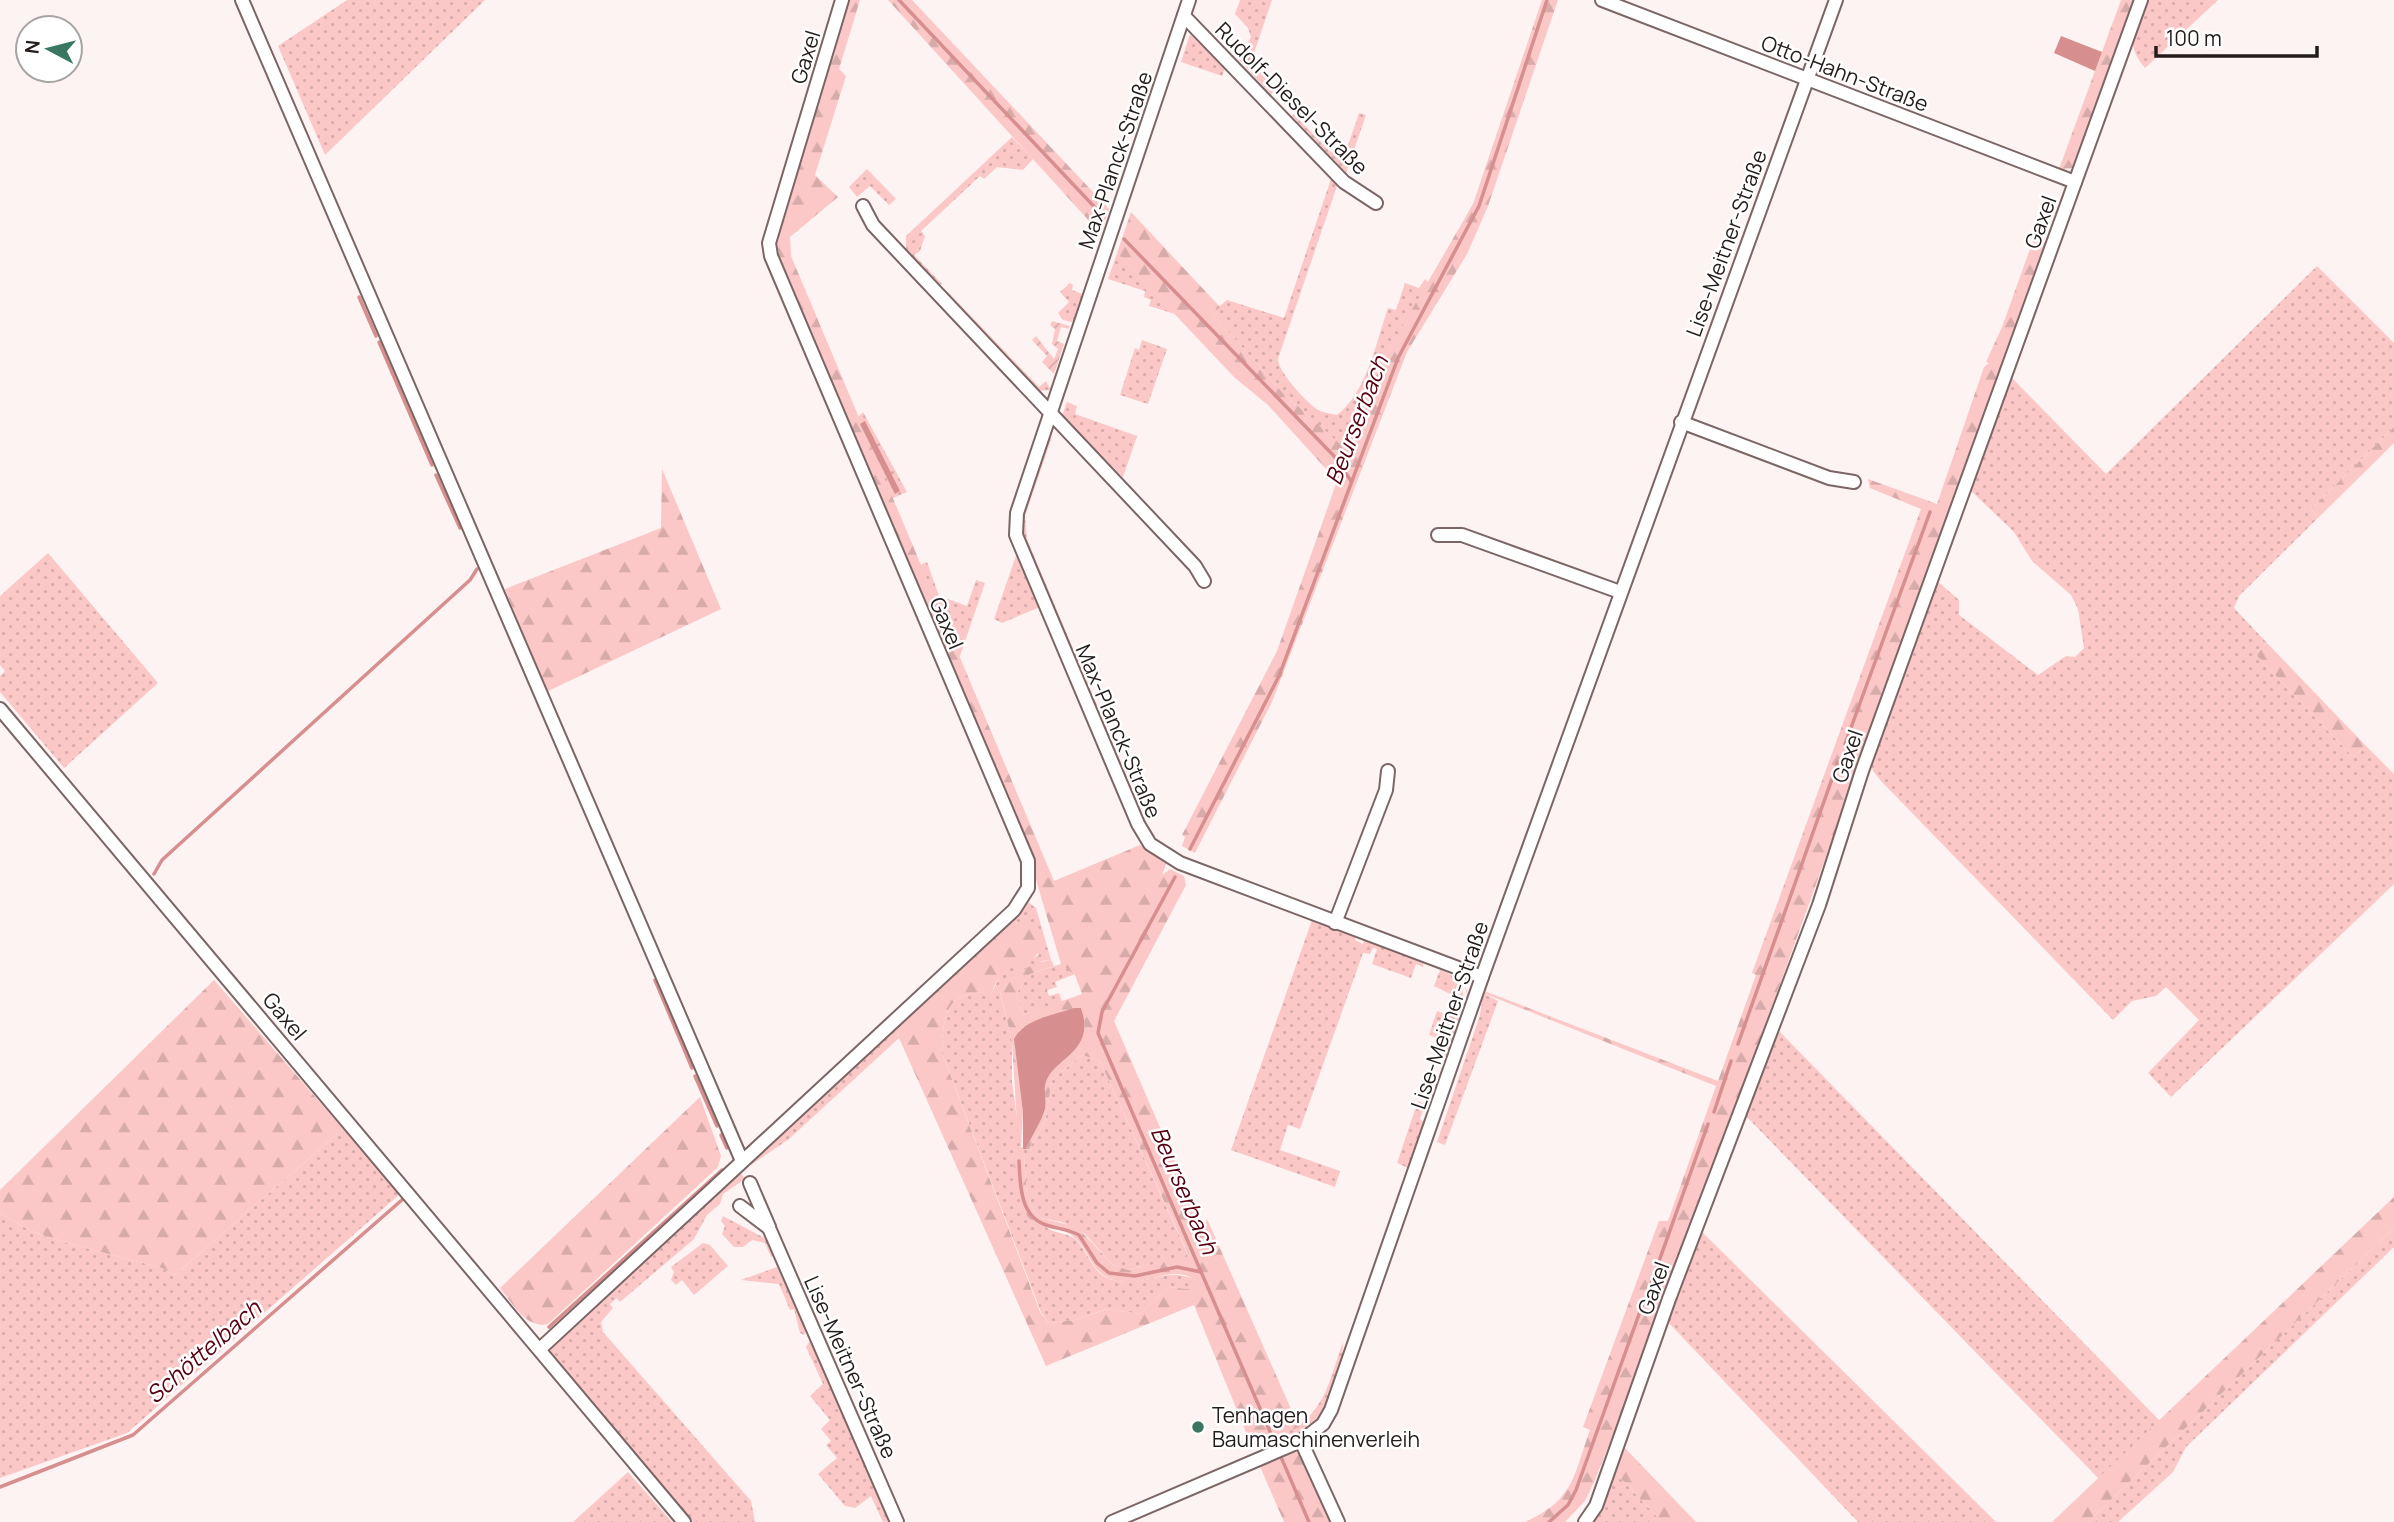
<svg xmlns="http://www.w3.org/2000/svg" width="2394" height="1522" font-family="Manrope,sans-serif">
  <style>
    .grass { fill: url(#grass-dots) }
    .forest { fill: url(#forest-firs) }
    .garden { fill: url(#garden-furrows) }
    .water { fill: #d78e8e }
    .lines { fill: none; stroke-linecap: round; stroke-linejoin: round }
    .stream { stroke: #d78e8e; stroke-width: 3.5 }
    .street-casing { stroke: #7b6565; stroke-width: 16 }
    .street { stroke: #fff; stroke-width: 12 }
    .poi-dot { fill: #397763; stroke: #fff; stroke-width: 2.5 }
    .labels { text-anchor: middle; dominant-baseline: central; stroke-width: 5; stroke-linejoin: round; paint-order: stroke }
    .street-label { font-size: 21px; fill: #241b1b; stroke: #fff }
    .poi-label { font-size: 21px; fill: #241b1b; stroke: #fff; text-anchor: start }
    .water-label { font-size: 23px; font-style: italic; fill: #580010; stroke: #fff }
  </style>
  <defs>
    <pattern id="grass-dots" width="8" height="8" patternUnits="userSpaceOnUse" patternTransform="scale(1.75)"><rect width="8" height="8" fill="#fbc8c7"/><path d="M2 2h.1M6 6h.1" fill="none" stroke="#d7abaa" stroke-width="1.8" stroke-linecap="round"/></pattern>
    <pattern id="forest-firs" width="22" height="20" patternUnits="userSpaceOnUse" patternTransform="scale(1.75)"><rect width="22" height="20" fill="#fbc8c7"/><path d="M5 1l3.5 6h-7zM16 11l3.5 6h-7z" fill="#d7abaa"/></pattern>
    <pattern id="garden-furrows" width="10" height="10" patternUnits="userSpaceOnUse" patternTransform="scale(1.75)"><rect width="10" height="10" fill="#fbc8c7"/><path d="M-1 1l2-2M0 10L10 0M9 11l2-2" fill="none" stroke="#d7abaa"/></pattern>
  </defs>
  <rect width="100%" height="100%" fill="#fdf3f2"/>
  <g class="grass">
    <polygon points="347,0 485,0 325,155 278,46"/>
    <polygon points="1240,0 1272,0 1251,62 1262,66 1261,75 1273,79 1270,87 1276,89 1271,94 1238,59 1251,37 1248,28 1235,14"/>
    <path d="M2146 0H2218L2145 68C2123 42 2136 29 2146 0Z"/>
    <polygon points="1190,34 1225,68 1222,76 1181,62"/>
    <polygon points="1359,113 1366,115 1346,173 1292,116 1294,114 1329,151 1344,157"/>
    <polygon points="1012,137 1033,159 1023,170 997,167 984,179 980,176 921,231 925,236 920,251 914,255 942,284 935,285 906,254 906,236"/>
    <polygon points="867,169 896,199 889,205 870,186 857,197 849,187"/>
    <path d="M1331 179 1337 186 1278 359C1277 371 1309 406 1320 411 1325 413 1332 414 1337 415 1367 392 1376 342 1388 308L1396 310 1405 283 1419 288 1425 279 1429 283 1381 363 1348 452 1281 391 1212 313 1227 300 1284 318Z"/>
    <polygon points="1117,253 1175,314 1149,306 1151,300 1144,297 1145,291 1108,279"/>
    <polygon points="2317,266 2394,343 2394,427 2311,509 2318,518 2239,596 2234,608 2267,643 2257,652 2257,656 2353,757 2366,746 2394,774 2394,884 2171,1097 2148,1073 2199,1020 2166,987 2156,996 2132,1001 2113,1020 1881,781 1873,771 1871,763 1937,581 1959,600 1959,615 2038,675 2066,656 2075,657 2084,648 2078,609 2071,595 2032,561 2014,532 1970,490 2011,377 2106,474"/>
    <polygon points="1070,283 1073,285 1072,290 1082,294 1084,290 1085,293 1076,320 1072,322 1063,320 1058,313 1069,302 1060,292"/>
    <polygon points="948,292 1039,387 1046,381 1051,390 1037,391 948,298"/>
    <polygon points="1142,340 1167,349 1148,404 1120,395 1135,348 1139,350"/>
    <polygon points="1067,402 1077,406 1075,414 1137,436 1123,477 1066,422 1062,416"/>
    <polygon points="863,412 907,492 891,499 857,418"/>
    <polygon points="1052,437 1025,516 1027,539 1147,824 1155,836 1151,836 1144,824 1021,531 1023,511 1046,443"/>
    <polygon points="48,553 158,683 64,768 0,692 0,676 5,671 0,665 0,596"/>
    <polygon points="1017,553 1040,607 1002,623 994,619"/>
    <polygon points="927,562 939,596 967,606 976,580 985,583 959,659 920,565"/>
    <path d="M1028 902 1036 908 1051 960 1042 961 1000 993 1012 1041V1082L1021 1147 1029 1149 1045 1122 1052 1080 1082 1055 1100 1061 1189 1257 1127 1270 1113 1265 1085 1234 1062 1222 1041 1218 1033 1209 1027 1194 1024 1157 1014 1161C1017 1191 1021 1211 1049 1229 1058 1234 1071 1233 1078 1242 1090 1256 1093 1275 1113 1280 1145 1289 1164 1265 1197 1280L1188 1289 1168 1287 1140 1314 1106 1309 1075 1320 1049 1323 1041 1312 942 1053C943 1012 946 991 992 992L1003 971 1039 955 1020 922 1006 923Z"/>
    <polygon points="1312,920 1355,937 1355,940 1363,944 1364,940 1423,963 1423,967 1416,964 1411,978 1372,964 1377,949 1373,948 1370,954 1363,953 1300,1129 1288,1125 1280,1150 1340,1171 1335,1187 1231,1150"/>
    <polygon points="1061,964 1075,974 1055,982 1057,987 1047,990 1049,996 1059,993 1062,1002 1023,1015 1016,994 1030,974"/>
    <polygon points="1440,970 1461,979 1464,1000 1458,1016 1461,1018 1467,995 1464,982 1469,999 1450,1054 1444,1056 1447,1042 1429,1035 1437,1011 1445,1014 1452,995 1434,986"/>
    <polygon points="1483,993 1498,1001 1445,1145 1437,1142 1480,1015"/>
    <polygon points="897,1023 899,1038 789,1139 751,1165 750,1160"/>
    <polygon points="1774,1026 2160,1421 2099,1479 1743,1113"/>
    <polygon points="1418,1101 1425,1104 1420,1119 1426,1125 1408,1168 1397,1163"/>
    <polygon points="343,1129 400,1194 127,1433 0,1478 0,1213 31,1231 67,1243 162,1268 175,1275"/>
    <polygon points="740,1172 745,1179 723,1194 720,1204 707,1215 694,1239 620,1302 617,1298 610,1304 613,1308 601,1322 603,1332 751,1501 755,1522 688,1522 552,1360 550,1344"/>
    <polygon points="723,1216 768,1240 774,1255 771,1257 765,1243 752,1240 743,1247 734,1247 722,1234 725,1226 721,1221"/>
    <polygon points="2394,1228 2394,1247 2186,1447 2173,1472 2118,1522 2088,1522"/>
    <polygon points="1700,1230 1996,1522 1858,1522 1666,1320"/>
    <polygon points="703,1243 710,1245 728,1266 694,1295 682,1280 676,1285 671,1280 674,1272 671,1267"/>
    <polygon points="777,1267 807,1331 804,1335 800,1333 794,1309 790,1310 779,1284 741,1280"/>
    <polygon points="809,1342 813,1344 889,1518 887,1522 883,1522 871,1496 855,1508 845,1506 818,1474 837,1458 826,1445 831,1441 821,1429 830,1420 810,1396 823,1384 806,1347"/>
    <path d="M1343 1342C1342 1387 1327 1422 1285 1441L1282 1434C1325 1416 1328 1383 1343 1342Z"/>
    <polygon points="1612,1469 1662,1522 1594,1522"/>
    <polygon points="628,1472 672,1522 573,1522"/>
  </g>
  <g class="forest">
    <path d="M846 0H860L839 69 846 76 815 175 838 197 790 237 791 256 1054 881 1140 845 1167 862 1162 875 1170 869 1184 876 1186 885 1114 1021 1203 1227 1207 1219 1299 1427 1252 1447 1194 1305 1046 1366 899 1038 897 1023 1006 923 1020 922 1039 928 1043 946C1030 971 1005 957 992 992 946 991 943 1012 942 1053L1040 1312 1049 1323 1075 1320 1107 1309 1140 1314 1168 1287 1188 1289 1196 1280C1169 1263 1147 1288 1118 1281 1093 1276 1092 1257 1078 1241 1056 1216 1026 1243 1017 1188 1015 1178 1012 1166 1015 1156L1024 1157 1027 1194 1033 1209 1041 1218 1077 1227 1113 1265 1128 1270 1189 1256 1100 1061 1082 1055 1052 1080 1045 1122 1029 1149H1026C1032 1135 1041 1123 1045 1109 1047 1099 1043 1090 1046 1082 1053 1058 1097 1052 1081 1008L1031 1023 1019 1031 1015 1046 1023 1113 1021 1147 1018 1140 1012 1041 1000 992C1012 975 1030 963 1051 960L1054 966 1030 974 1016 994 1023 1015 1082 994 1075 975 1061 964 1031 863 779 271 774 236Z"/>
    <polygon points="888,0 912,0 1109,209 1101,234"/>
    <polygon points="1542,0 1558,0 1488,206 1467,254 1407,352 1272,702 1195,853 1182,846 1185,837 1182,835 1277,651 1337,481 1268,405 1234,377 1117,253 1131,212 1220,307 1213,314 1281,391 1348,451 1381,363 1473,204"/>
    <polygon points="2121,0 2134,0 2074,168 2059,169"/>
    <path d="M2034 238 2047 243 1663 1309 1595 1480 1585 1501 1565 1522H1525C1574 1500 1573 1477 1590 1430L1583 1427 1659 1221H1668L1716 1086 1483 993 1487 992 1718 1081 1756 975 1752 973 1921 509 1870 488 1868 479 1937 504 1984 367 1989 363 1986 362 2002 327Z"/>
    <polygon points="2394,427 2394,443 2318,518 2311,509"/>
    <polygon points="662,469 721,609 546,692 505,589 661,528"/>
    <polygon points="2267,643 2366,746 2353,757 2257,656 2257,652"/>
    <polygon points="214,980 343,1129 175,1275 162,1268 67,1243 31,1231 0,1213 0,1190"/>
    <path d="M700 1097 721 1156 718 1167 548 1324C526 1329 513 1304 500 1288Z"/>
    <polygon points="2394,1197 2394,1228 2088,1522 2052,1522"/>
    <polygon points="1621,1444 1696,1522 1662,1522 1612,1469"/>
    <polygon points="1297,1448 1332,1522 1284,1522 1259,1464"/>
  </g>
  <polygon class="garden" points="1052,321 1070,326 1069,329 1061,327 1057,341 1064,344 1054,374 1042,362 1047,356 1032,340 1036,336 1054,359 1058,349 1052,344 1055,329 1050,325"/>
  <g class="water">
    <polygon points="2061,36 2102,52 2095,71 2054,53"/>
    <polygon points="865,421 900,491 895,494 860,424"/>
    <path d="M1074 1008H1081C1097 1052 1053 1058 1046 1082 1043 1090 1047 1099 1045 1109 1041 1123 1032 1135 1026 1149H1023V1113L1014 1039C1024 1019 1054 1015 1074 1008Z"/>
  </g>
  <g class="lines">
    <g class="stream">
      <polyline points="899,0 1103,216"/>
      <polyline points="1124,239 1334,456 1351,481"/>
      <polyline points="359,297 376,336"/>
      <polyline points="379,342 432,465"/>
      <polyline points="436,475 460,528"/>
      <polyline points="1845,744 1930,512"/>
      <polyline points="1190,849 1279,676 1398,358 1479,206 1547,0"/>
      <polyline points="154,874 162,860 470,580 477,569"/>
      <polyline points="1175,877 1102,1012 1098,1033 1309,1522"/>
      <polyline points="655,980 692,1068"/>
      <polyline points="1738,1044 1838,762"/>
      <polyline points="695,1076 717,1126"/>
      <polyline points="1714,1112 1731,1061"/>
      <polyline points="721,1135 727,1148"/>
      <path d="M1019 1161C1020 1185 1020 1216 1046 1225 1058 1229 1068 1229 1079 1235L1097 1263 1109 1273 1135 1276 1177 1267 1201 1272"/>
      <polyline points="1648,1292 1708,1124"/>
      <polyline points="549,1327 722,1170"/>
      <polyline points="0,1487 133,1435 403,1199"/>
      <polyline points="1549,1522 1568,1505 1576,1490 1642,1306"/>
    </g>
    <defs>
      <g id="street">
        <polyline points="242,0 742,1161"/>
        <polyline points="1189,0 1017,513 1016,535 1138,824 1150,844 1180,863 1482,977"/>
        <polyline points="1602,0 2075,182"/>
        <polyline points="1184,16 1344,182 1376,203"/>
        <polyline points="863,206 873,225 1195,566 1204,581"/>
        <polyline points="1681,422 1829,478 1854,482"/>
        <polyline points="1438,535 1462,535 1620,592"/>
        <polyline points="0,709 684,1522"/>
        <polyline points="1335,923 1386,790 1388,771"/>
        <polyline points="750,1183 769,1227"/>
        <polyline points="740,1206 769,1228 897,1522"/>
        <polyline points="541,1348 1014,910 1028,888 1028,861 771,256 769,243 842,0"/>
        <polyline points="1301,1441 1338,1522"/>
        <polyline points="1112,1522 1301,1441 1323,1424 1331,1410 1482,977 1836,0"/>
        <polyline points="1585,1522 1596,1506 1669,1299 1819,905 1862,771 2141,0"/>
      </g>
    </defs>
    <use href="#street" class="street-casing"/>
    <use href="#street" class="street"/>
  </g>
  <circle class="poi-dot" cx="1198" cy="1427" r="7"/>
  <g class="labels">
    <g class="street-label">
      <text transform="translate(805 57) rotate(-73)">Gaxel</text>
      <text transform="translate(1845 73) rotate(21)">Otto-Hahn-Straße</text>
      <text transform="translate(1292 98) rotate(45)">Rudolf-Diesel-Straße</text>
      <text transform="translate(1115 160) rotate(-71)">Max-Planck-Straße</text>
      <text transform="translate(2040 222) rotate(-70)">Gaxel</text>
      <text transform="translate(1726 243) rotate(-70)">Lise-Meitner-Straße</text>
      <text transform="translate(947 623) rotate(67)">Gaxel</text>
      <text transform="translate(1119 731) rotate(67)">Max-Planck-Straße</text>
      <text transform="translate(1847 756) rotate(-71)">Gaxel</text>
      <text transform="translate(1449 1015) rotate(-71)">Lise-Meitner-Straße</text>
      <text transform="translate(285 1016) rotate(50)">Gaxel</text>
      <text transform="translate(1653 1288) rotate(-70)">Gaxel</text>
      <text transform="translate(851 1367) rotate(66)">Lise-Meitner-Straße</text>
    </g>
    <g class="poi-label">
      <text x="1212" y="1415">Tenhagen<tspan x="1212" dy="24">Baumaschinenverleih</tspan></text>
    </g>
    <g class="water-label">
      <text transform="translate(1356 420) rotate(-69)">Beurserbach</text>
      <text transform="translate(1185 1190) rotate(67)">Beurserbach</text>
      <text transform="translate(203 1351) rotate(-41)">Schöttelbach</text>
    </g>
  </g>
  <g transform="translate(49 49) rotate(277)"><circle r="33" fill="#ffffff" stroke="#a7a4a4" stroke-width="2"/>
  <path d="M0-5L12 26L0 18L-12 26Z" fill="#397763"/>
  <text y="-10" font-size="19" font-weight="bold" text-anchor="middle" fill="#241b1b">N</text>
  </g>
  <path d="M2156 46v10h161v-10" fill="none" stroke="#241b1b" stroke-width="3.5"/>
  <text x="2166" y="46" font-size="21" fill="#241b1b" stroke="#ffffff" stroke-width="5" paint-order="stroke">100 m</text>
</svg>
